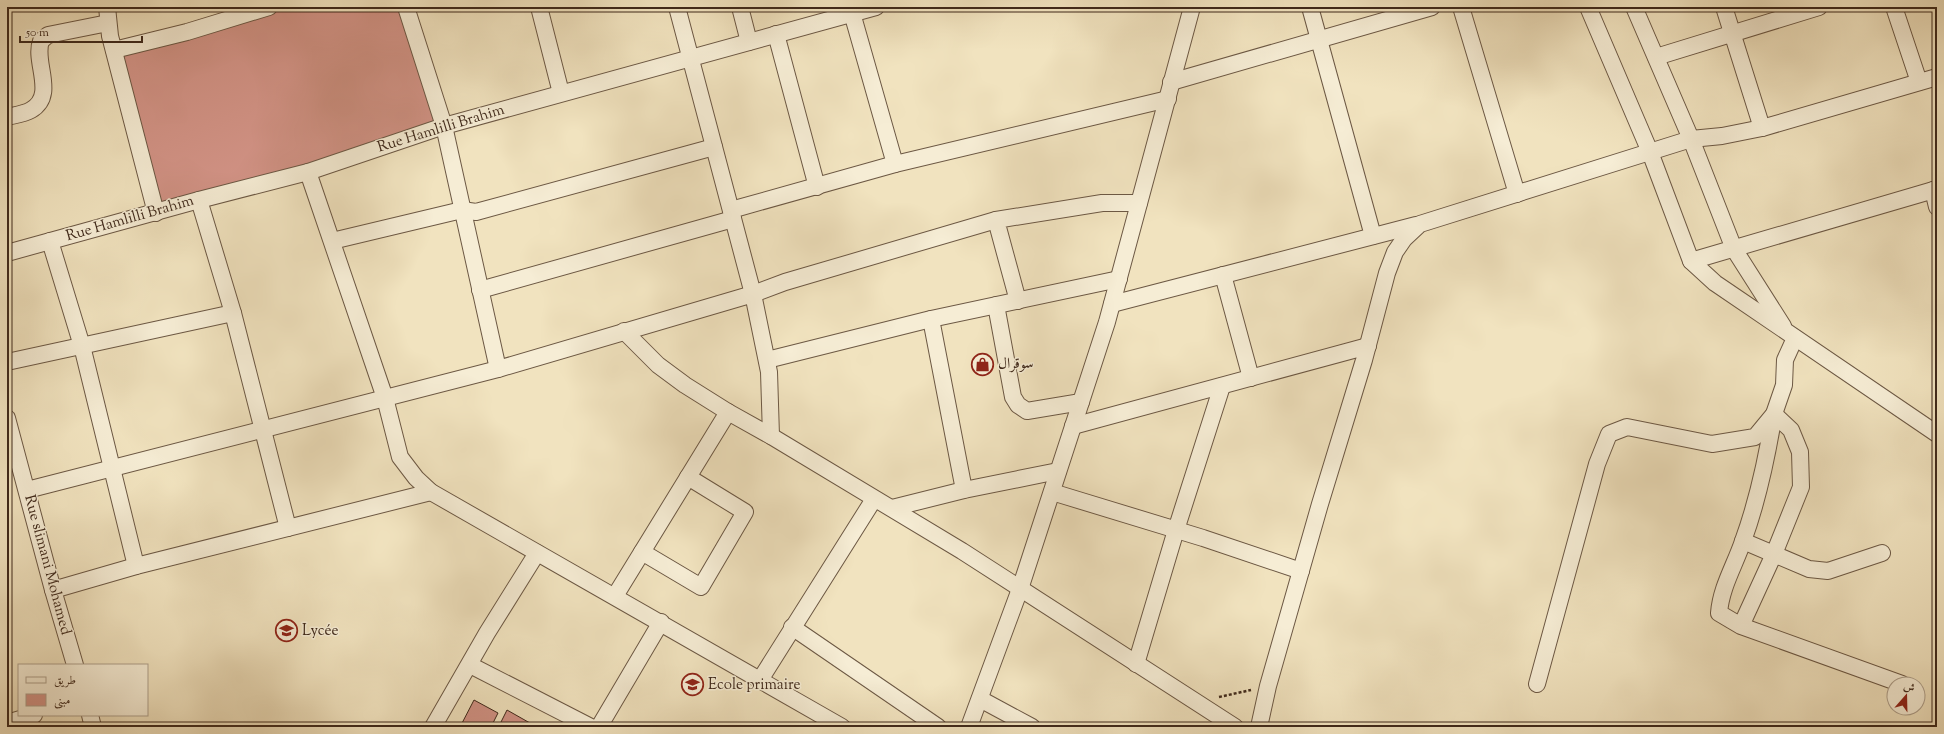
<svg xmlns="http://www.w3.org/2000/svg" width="1944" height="734" font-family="'Sorts Mill Goudy',Amiri,serif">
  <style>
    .building { fill: #d29386; stroke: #3f291b }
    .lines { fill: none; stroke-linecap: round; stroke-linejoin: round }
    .minor-casing { stroke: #6c5844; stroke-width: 18 }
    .path { stroke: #3f291b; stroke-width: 2.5; stroke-dasharray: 3 2; stroke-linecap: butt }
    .minor { stroke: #f6edd5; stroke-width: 16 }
    .labels { text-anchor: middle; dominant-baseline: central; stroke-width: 3; stroke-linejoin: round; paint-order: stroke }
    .street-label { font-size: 15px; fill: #3f291b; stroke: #f6edd5 }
    .poi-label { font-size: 15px; fill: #3f291b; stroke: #f6edd5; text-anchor: start }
  </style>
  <rect width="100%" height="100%" fill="#f1e3bf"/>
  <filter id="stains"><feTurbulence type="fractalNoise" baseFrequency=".005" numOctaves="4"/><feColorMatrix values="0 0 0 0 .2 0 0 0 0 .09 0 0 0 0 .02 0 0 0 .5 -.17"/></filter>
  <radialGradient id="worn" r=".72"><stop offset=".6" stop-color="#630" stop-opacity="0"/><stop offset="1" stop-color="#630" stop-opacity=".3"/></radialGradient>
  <g class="building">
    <polygon points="269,7 406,7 444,126 156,213 114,50"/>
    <polygon points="474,700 498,713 493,723 499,726 507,710 537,727 460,727"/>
  </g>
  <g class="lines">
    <defs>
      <g id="minor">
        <polyline points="107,7 110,36 156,213"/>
        <polyline points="406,7 444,126 498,369"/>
        <polyline points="539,7 561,93"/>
        <polyline points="677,7 753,294 769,372 771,436"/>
        <polyline points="740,7 749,42"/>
        <polyline points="1310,7 1373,236"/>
        <polyline points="1461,7 1517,194"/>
        <polyline points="1588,7 1650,152 1691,261 1715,283 1937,434"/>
        <polyline points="1634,7 1691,139 1734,249 1783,326"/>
        <polyline points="1724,7 1762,128"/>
        <polyline points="1894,7 1919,82"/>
        <polyline points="852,13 895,164"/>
        <polyline points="776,34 817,187"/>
        <polyline points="114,50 187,32 269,7"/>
        <polyline points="1656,57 1819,7"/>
        <polyline points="1171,82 1432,7"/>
        <path d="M7 117C15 115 24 114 31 110 57 95 33 62 41 41L48 35 108 23"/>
        <polyline points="308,172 385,398 400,457 416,478 431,492 842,727"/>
        <polyline points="1933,190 1937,207"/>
        <polyline points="199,200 233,313 288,528"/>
        <polyline points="731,210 895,164 1168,99"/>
        <polyline points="50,241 82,346 136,566"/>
        <polyline points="332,241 462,210 476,212 714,147"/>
        <polyline points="7,253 199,200 308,172 444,126 876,7"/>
        <polyline points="1691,261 1937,189"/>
        <polyline points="1223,275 1251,378"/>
        <polyline points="480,290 733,219"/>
        <polyline points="1018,301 996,220 1102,203 1139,203"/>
        <polyline points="1112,304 1416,225"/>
        <polyline points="996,305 1013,397 1018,405 1027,411 1081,402"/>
        <polyline points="624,331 658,365 685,385 728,412 771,436 962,551 1235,727"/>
        <polyline points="767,360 931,319"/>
        <polyline points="7,362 233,313"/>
        <polyline points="7,418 53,590 75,665"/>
        <polyline points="1073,426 1368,346"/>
        <polyline points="27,490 498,369 753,294 785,282 996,220"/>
        <polyline points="964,490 931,319 1119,279"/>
        <polyline points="1052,492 1203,538 1301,571"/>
        <polyline points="892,508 964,490 1058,471"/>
        <polyline points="1743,541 1809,569 1828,571 1882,553"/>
        <polyline points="642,552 701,587 745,512 688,477"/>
        <polyline points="53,590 136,566 431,492"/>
        <polyline points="615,596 728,412"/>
        <path d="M1741 626 1774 554 1801 487 1800 452 1791 430 1774 414C1767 457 1758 500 1743 541 1735 565 1721 587 1719 613L1741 626 1902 684"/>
        <polyline points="792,627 938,727"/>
        <polyline points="1136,664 1176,530 1222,386"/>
        <polyline points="470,665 591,727"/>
        <polyline points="760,680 874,499"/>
        <polyline points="1537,684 1597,464 1609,434 1627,427 1712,444 1755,437 1774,414 1784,385 1785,360 1795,338"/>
        <polyline points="980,699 1032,727"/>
        <polyline points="90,715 93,727"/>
        <polyline points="7,723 34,715"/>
        <polyline points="433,727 487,633 537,553"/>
        <polyline points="599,727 661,622"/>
        <polyline points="969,727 1020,589 1107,322 1192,7"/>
        <polyline points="1259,727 1268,686 1320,504 1364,360 1387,273 1395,252 1404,239 1420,224 1691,139 1722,136 1762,128 1937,77"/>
      </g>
    </defs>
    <use href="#minor" class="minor-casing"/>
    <polyline class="path" points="1219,697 1251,690"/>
    <use href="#minor" class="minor"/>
  </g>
  <defs>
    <symbol id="shop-ring" viewBox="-11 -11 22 22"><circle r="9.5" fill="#f6edd5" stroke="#8f2418" stroke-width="1.5"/><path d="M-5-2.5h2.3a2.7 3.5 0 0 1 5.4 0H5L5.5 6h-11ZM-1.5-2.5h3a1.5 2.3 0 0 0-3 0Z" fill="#8f2418"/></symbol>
    <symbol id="school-ring" viewBox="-11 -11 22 22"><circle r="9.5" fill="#f6edd5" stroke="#8f2418" stroke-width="1.5"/><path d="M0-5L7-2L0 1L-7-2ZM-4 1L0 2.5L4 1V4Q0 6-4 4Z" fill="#8f2418"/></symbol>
  </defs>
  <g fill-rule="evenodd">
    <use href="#shop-ring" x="970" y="352" width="25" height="25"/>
    <use href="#school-ring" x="274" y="618" width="25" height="25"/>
    <use href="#school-ring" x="680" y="672" width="25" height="25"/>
  </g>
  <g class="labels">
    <g class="street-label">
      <text transform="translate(441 129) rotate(-17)">Rue Hamlilli Brahim</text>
      <text transform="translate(130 219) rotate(-16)">Rue Hamlilli Brahim</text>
      <text transform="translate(47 565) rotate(75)">Rue slimani Mohamed</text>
    </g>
    <g class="poi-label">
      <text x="998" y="364">سوقرال</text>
      <text x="302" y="631">Lycée</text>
      <text x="708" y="685">Ecole primaire</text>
    </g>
  </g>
  <rect width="1944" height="734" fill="none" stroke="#f1e3bf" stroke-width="24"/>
  <rect x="8" y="8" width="1928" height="718" fill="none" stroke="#3f291b" stroke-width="2"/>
  <rect x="12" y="12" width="1920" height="710" fill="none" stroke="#3f291b"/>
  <rect x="18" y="664" width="130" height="52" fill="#f6edd5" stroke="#ad9f8b"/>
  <rect x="26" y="677" width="20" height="6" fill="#f6edd5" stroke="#ad9f8b"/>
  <text x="54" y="684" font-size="12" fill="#3f291b">طريق</text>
  <rect x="26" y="694" width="20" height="12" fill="#d29386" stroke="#ad9f8b"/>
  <text x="54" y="704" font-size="12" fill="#3f291b">مبنى</text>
  <g transform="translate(1906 696) rotate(20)"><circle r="19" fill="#f6edd5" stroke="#ad9f8b"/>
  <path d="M0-3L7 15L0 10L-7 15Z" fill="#8f2418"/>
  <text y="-6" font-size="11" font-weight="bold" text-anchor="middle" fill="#3f291b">ش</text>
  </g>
  <path d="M20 36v6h122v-6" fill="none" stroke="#3f291b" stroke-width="2"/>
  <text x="26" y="36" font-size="12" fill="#3f291b" stroke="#f6edd5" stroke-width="3" paint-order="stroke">50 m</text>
  <rect width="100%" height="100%" filter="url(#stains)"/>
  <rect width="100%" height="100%" fill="url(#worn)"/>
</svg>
